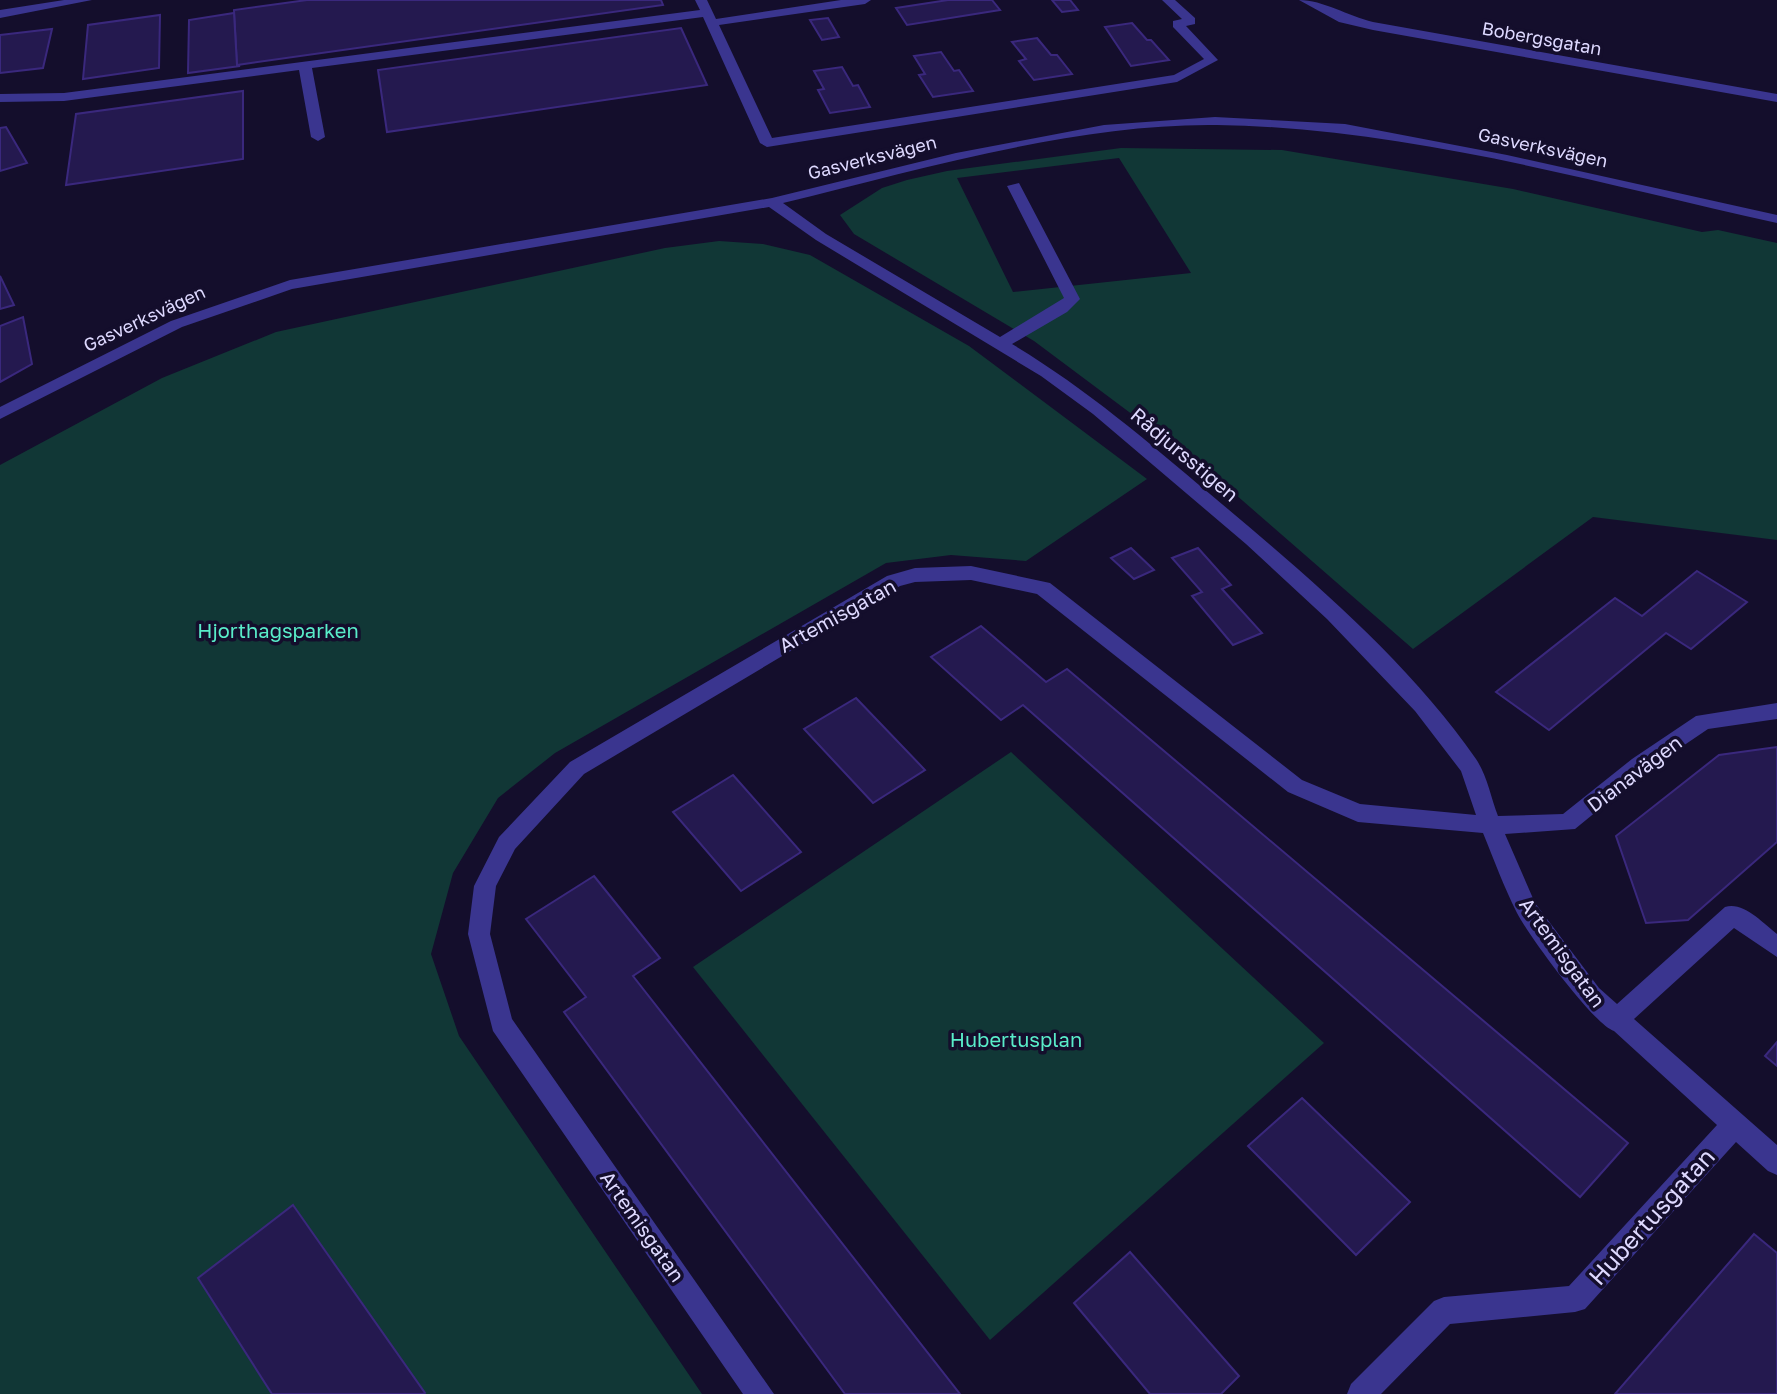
<svg xmlns="http://www.w3.org/2000/svg" width="1777" height="1394" font-family="'Golos Text',sans-serif">
  <style>
    .green { fill: #113736; fill-rule: evenodd }
    .building { fill: #24194f; stroke: #3a287d; stroke-width: 2 }
    .lines { fill: none; stroke-linecap: round; stroke-linejoin: round }
    .minor { fill: #3a358f; fill-rule: evenodd }
    .labels { text-anchor: middle; dominant-baseline: central; stroke-width: 7; stroke-linejoin: round; paint-order: stroke }
    .far-street-label { font-size: 18px; fill: #ded9ff; stroke: #140e2c }
    .street-label { font-size: 20px; fill: #ded9ff; stroke: #140e2c }
    .park-label { font-size: 20px; fill: #59ecc9; stroke: #140e2c }
    .near-street-label { font-size: 24px; fill: #ded9ff; stroke: #140e2c }
  </style>
  <rect width="100%" height="100%" fill="#140e2c"/>
  <g class="green">
    <path d="M1121 148 1282 150 1513 189 1702 232 1718 230 1777 243V540L1593 517 1413 649 1212 474 1034 341 854 234 840 215 882 188 907 180 947 171ZM1119 158 1191 273 1013 292 957 178Z"/>
    <polygon points="719,241 763,244 810,255 969,346 1147,479 1026,561 951,555 886,563 555,753 498,798 453,873 431,954 459,1036 702,1394 0,1394 0,465 162,378 276,332 665,248"/>
    <polygon points="1011,752 1324,1043 990,1340 693,967"/>
  </g>
  <g class="building">
    <polygon points="307,0 661,0 663,5 237,65 234,10"/>
    <polygon points="948,0 992,0 1000,10 907,25 896,8"/>
    <polygon points="1052,0 1070,0 1078,10 1062,12"/>
    <polygon points="234,13 237,65 240,66 188,73 189,20"/>
    <polygon points="160,15 159,68 83,79 88,25"/>
    <polygon points="828,18 839,37 822,40 810,20"/>
    <polygon points="1132,23 1147,40 1151,40 1169,60 1131,66 1105,27"/>
    <polygon points="681,28 707,85 387,132 378,70"/>
    <polygon points="52,29 43,68 0,73 0,35"/>
    <polygon points="1037,38 1051,55 1057,55 1072,74 1034,80 1019,61 1026,59 1012,42"/>
    <polygon points="941,52 954,71 959,70 973,91 933,97 919,75 925,74 914,56"/>
    <polygon points="842,67 853,86 858,85 870,107 830,113 818,90 824,89 814,71"/>
    <polygon points="243,91 243,159 66,185 76,114"/>
    <polygon points="6,127 27,163 0,171 0,128"/>
    <polygon points="0,276 14,305 0,309"/>
    <polygon points="23,317 32,364 0,382 0,326"/>
    <polygon points="1131,548 1154,570 1134,579 1111,558"/>
    <polygon points="1198,548 1231,585 1222,589 1262,633 1233,645 1192,596 1202,592 1172,558"/>
    <polygon points="1697,571 1747,602 1691,649 1666,633 1549,730 1496,692 1615,598 1642,616"/>
    <polygon points="981,626 1046,682 1067,669 1628,1143 1580,1197 1023,705 1001,720 931,657"/>
    <polygon points="856,698 925,770 873,803 804,729"/>
    <polygon points="1777,747 1777,842 1688,920 1646,923 1616,836 1719,755"/>
    <polygon points="733,775 801,852 741,891 673,812"/>
    <polygon points="594,876 660,958 633,976 960,1394 845,1394 564,1012 586,997 526,919"/>
    <polygon points="1777,1042 1777,1066 1765,1056"/>
    <polygon points="1302,1098 1410,1202 1356,1255 1248,1146"/>
    <polygon points="293,1205 425,1393 424,1394 272,1394 198,1278"/>
    <polygon points="1754,1234 1777,1253 1777,1394 1615,1394"/>
    <polygon points="1130,1252 1239,1376 1221,1394 1150,1394 1074,1303"/>
  </g>
  <g class="lines">
    <g class="minor">
      <polygon points="64,0 92,0 0,18 0,10"/>
      <polygon points="695,0 707,0 716,19 841,0 871,0 865,4 719,25 772,138 1174,75 1204,59 1173,27 1173,21 1182,19 1162,0 1175,0 1195,18 1195,24 1186,26 1218,60 1177,82 767,147 760,143 703,17 312,68 325,137 318,141 311,137 299,70 64,101 0,102 0,94 64,93 700,10"/>
      <path d="M1299 0C1323 0 1348 16 1373 22L1777 94V102L1373 30 1339 22Z"/>
      <path d="M1215 117 1345 124 1507 155 1777 215V223C1593 182 1407 128 1217 125 1078 123 918 170 783 203L826 234 1000 337 1064 298 1007 186 1019 183 1080 299 1067 312 1012 344C1084 387 1146 440 1210 494 1303 572 1407 659 1476 759 1487 775 1491 798 1498 816L1563 814 1632 759 1696 716 1777 703V719L1708 729 1646 771 1575 829 1505 834 1535 903 1599 988 1617 1004 1725 907C1743 901 1763 923 1777 934V957L1734 928 1634 1019 1777 1145V1175L1768 1171 1736 1142 1585 1309 1575 1312 1450 1324 1381 1394H1347L1351 1384 1434 1301 1444 1297 1569 1286 1717 1125 1614 1031C1593 1024 1529 936 1517 913 1504 887 1494 860 1483 833L1358 822 1288 792 1037 594 971 580 915 582 900 586 584 774 515 849 496 886 490 934 512 1019 774 1394H743L493 1031 468 934 474 886 499 837 570 762 887 576 915 568 971 566 1050 583 1302 780 1360 804 1476 815 1461 771 1415 711 1327 619 1246 544 1093 414 1041 376 816 240 769 207 292 289 182 327 0 419V407L171 321 290 280 772 198 956 153 1104 125Z"/>
    </g>
  </g>
  <g class="labels">
    <g class="far-street-label">
      <text transform="translate(1542 38) rotate(10)">Bobergsgatan</text>
      <text transform="translate(1543 147) rotate(12)">Gasverksvägen</text>
      <text transform="translate(872 157) rotate(-14)">Gasverksvägen</text>
      <text transform="translate(144 318) rotate(-25)">Gasverksvägen</text>
    </g>
    <g class="street-label">
      <text transform="translate(1185 454) rotate(40)">Rådjursstigen</text>
      <text transform="translate(837 615) rotate(-29)">Artemisgatan</text>
      <text transform="translate(1634 773) rotate(-37)">Dianavägen</text>
      <text transform="translate(1563 952) rotate(54)">Artemisgatan</text>
      <text transform="translate(643 1226) rotate(55)">Artemisgatan</text>
    </g>
    <g class="park-label">
      <text x="278" y="630">Hjorthagsparken</text>
      <text x="1016" y="1039">Hubertusplan</text>
    </g>
    <g class="near-street-label">
      <text transform="translate(1651 1216) rotate(-48)">Hubertusgatan</text>
    </g>
  </g>
</svg>
